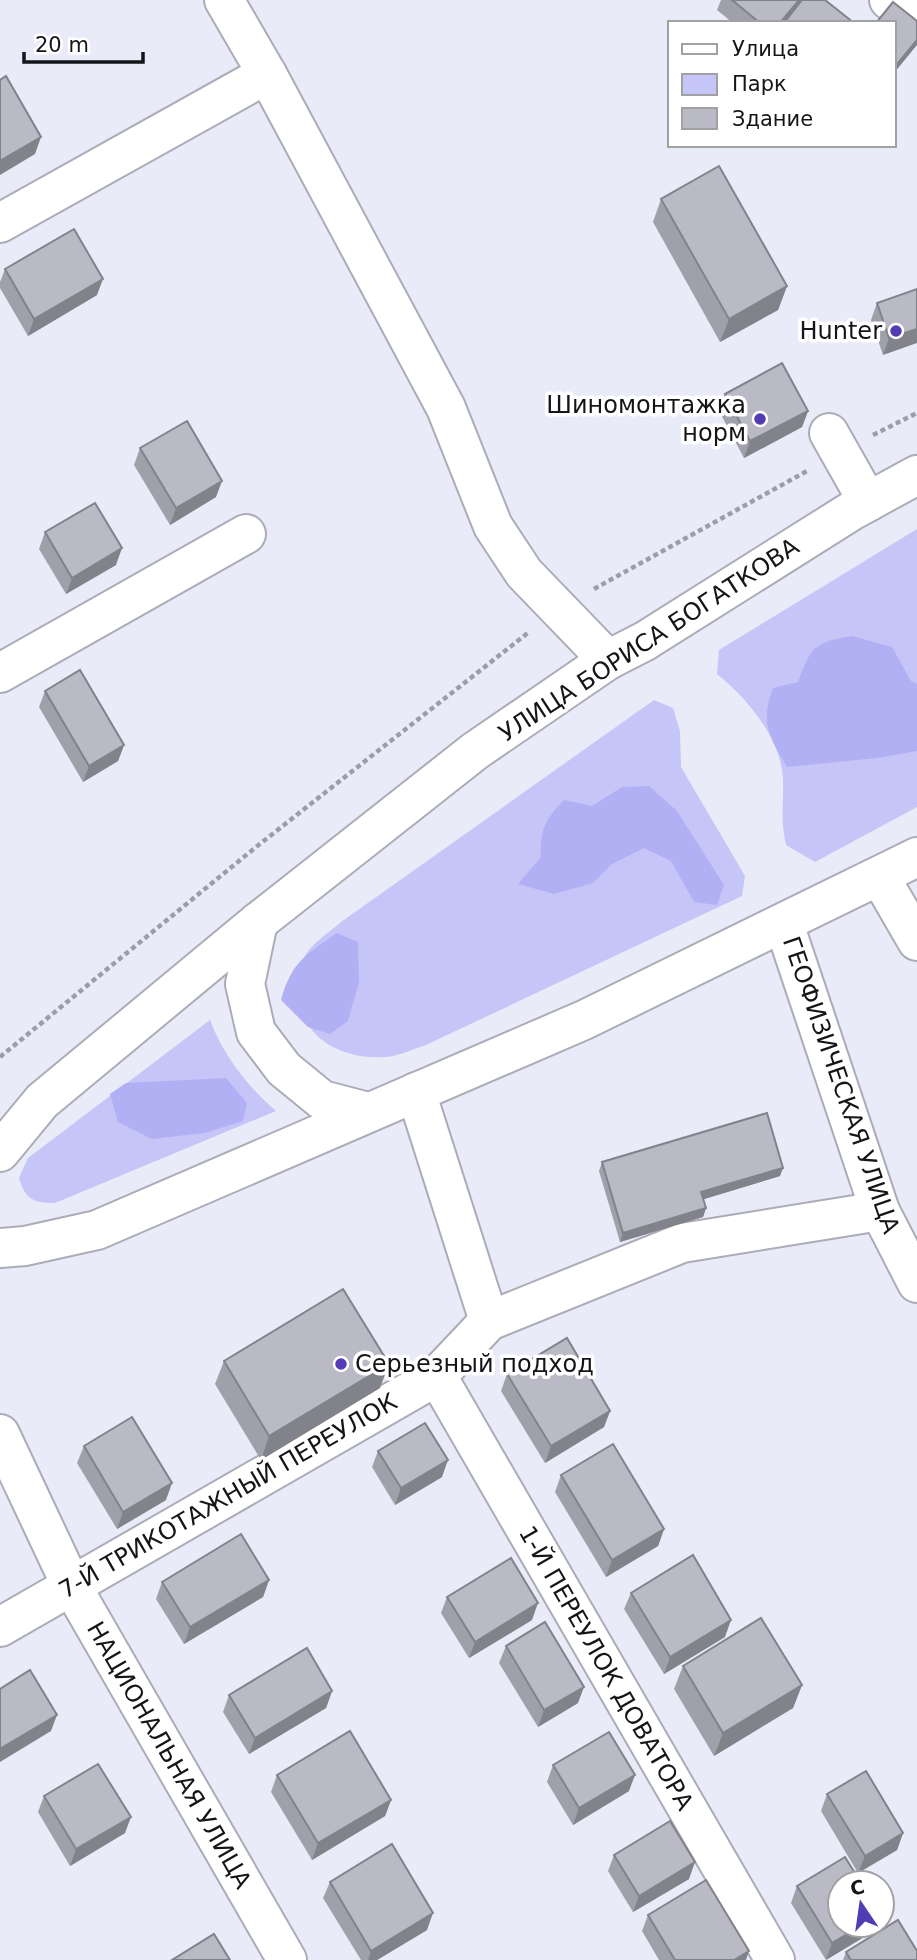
<svg xmlns="http://www.w3.org/2000/svg" width="917" height="1960" font-family="'DejaVu Sans',sans-serif">
  <style>
    .green { fill: #c5c5f7 }
    .forest { fill: #b2b0f4 }
    .lines { fill: none; stroke-linecap: round; stroke-linejoin: round }
    .minor-casing { stroke: #acacb8; stroke-width: 42 }
    .major-casing { stroke: #acacb8; stroke-width: 42 }
    .path { stroke: #9d9da7; stroke-width: 4.5; stroke-dasharray: 5 3.5; stroke-linecap: butt }
    .minor { stroke: #fff; stroke-width: 38 }
    .major { stroke: #fff; stroke-width: 38 }
    .wall { fill: #a0a0ab }
    .shaded-wall { fill: #82828b }
    .building { fill: #babac7; stroke: #82828b; stroke-width: 2 }
    .poi-dot { fill: #523bb3; stroke: #fff; stroke-width: 2.5 }
    .labels { text-anchor: middle; dominant-baseline: central; stroke-width: 7; stroke-linejoin: round; paint-order: stroke }
    .poi-label { font-size: 24px; fill: #151519; stroke: #fff; text-anchor: end }
    .street-label { font-size: 24px; fill: #151519; stroke: #fff }
  </style>
  <rect width="100%" height="100%" fill="#eaebf8"/>
  <g class="green">
    <path d="M917 529V807L815 862 786 845C780 817 784 805 783 779 781 738 747 698 717 674L719 650Z"/>
    <path d="M654 700 673 708 680 731 681 767 745 876 742 896 426 1045C413 1049 397 1057 384 1057 338 1060 296 1034 297 985 298 975 300 964 306 954 314 942 330 932 341 922Z"/>
    <path d="M210 1020C223 1055 248 1087 276 1111L55 1203C33 1203 25 1199 19 1178L28 1158Z"/>
  </g>
  <g class="forest">
    <path d="M852 636 892 647 911 681 917 684V751L877 758 787 767C769 736 760 723 773 688L798 682C812 646 813 643 852 636Z"/>
    <path d="M649 786 677 811 724 885 717 905 694 902 671 861 644 848 612 864 593 883 554 894 518 884 541 857C540 830 545 819 564 800L592 806 622 787Z"/>
    <path d="M337 933 358 942 359 982 348 1021 330 1034 308 1027 281 1000C291 963 306 954 337 933Z"/>
    <polygon points="226,1078 247,1103 243,1121 204,1133 152,1139 118,1122 110,1094 126,1083"/>
  </g>
  <g class="lines">
    <defs>
      <g id="minor">
        <polyline points="224,0 267,74 446,408 493,526 524,573 608,660"/>
        <polyline points="889,0 917,20"/>
        <polyline points="0,223 267,74"/>
        <polyline points="829,433 868,502"/>
        <polyline points="0,673 246,534"/>
        <polyline points="880,877 917,941"/>
        <polyline points="784,924 880,1211 917,1283"/>
        <polyline points="416,1092 489,1321"/>
        <polyline points="437,1376 775,1960"/>
        <polyline points="0,1434 71,1585 287,1960"/>
        <polyline points="0,1627 437,1376 489,1321 682,1243 880,1211"/>
      </g>
      <g id="major">
        <polyline points="258,922 245,984 256,1032 284,1069 322,1100 368,1112"/>
        <polyline points="0,1152 42,1101 258,922 475,751 608,660 645,641 853,510 917,475"/>
        <polyline points="0,1248 25,1246 97,1230 584,1020 917,857"/>
      </g>
    </defs>
    <use href="#minor" class="minor-casing"/>
    <use href="#major" class="major-casing"/>
    <g class="path">
      <polyline points="873,435 917,413"/>
      <polyline points="594,589 807,471"/>
      <polyline points="0,1057 256,847 529,632"/>
    </g>
    <use href="#minor" class="minor"/>
    <use href="#major" class="major"/>
  </g>
  <g class="wall">
    <polygon points="721,0 825,0 854,23 733,23 717,10"/>
    <polygon points="661,199 787,286 778,310 720,342 653,222"/>
    <polygon points="5,269 97,295 28,336 0,288 0,282"/>
    <polygon points="917,289 883,355 871,320 877,303"/>
    <polygon points="725,394 808,411 802,427 744,458 719,411"/>
    <polygon points="140,448 216,497 170,525 134,465"/>
    <polygon points="45,532 116,565 66,594 39,549"/>
    <polygon points="45,691 124,745 118,761 83,782 39,707"/>
    <polygon points="602,1162 780,1176 703,1199 706,1208 703,1217 620,1242 599,1171"/>
    <polygon points="224,1361 380,1388 261,1460 215,1384"/>
    <polygon points="507,1374 610,1411 604,1427 545,1463 501,1391"/>
    <polygon points="84,1446 166,1500 117,1529 77,1463"/>
    <polygon points="378,1451 442,1477 395,1505 372,1467"/>
    <polygon points="561,1475 664,1529 658,1546 606,1577 555,1492"/>
    <polygon points="269,1580 263,1597 184,1644 156,1599 162,1582"/>
    <polygon points="631,1593 725,1637 664,1674 624,1609"/>
    <polygon points="447,1597 532,1620 469,1658 441,1613"/>
    <polygon points="506,1646 578,1703 538,1727 499,1663"/>
    <polygon points="683,1666 802,1685 793,1708 714,1756 674,1689"/>
    <polygon points="332,1691 326,1708 249,1754 223,1712 229,1695"/>
    <polygon points="553,1765 629,1791 573,1825 547,1782"/>
    <polygon points="277,1775 391,1800 385,1816 312,1860 271,1792"/>
    <polygon points="827,1794 903,1833 897,1850 858,1873 821,1811"/>
    <polygon points="44,1796 125,1833 70,1866 38,1812"/>
    <polygon points="614,1855 689,1879 633,1912 608,1871"/>
    <polygon points="330,1882 427,1930 377,1960 361,1960 323,1898"/>
    <polygon points="797,1886 874,1931 826,1960 791,1903"/>
    <polygon points="648,1915 746,1960 659,1960 642,1931"/>
    <polygon points="846,1952 917,1960 843,1960"/>
  </g>
  <g class="shaded-wall">
    <polygon points="799,0 806,0 788,23 780,23"/>
    <polygon points="917,40 917,45 894,73 894,68"/>
    <polygon points="41,137 35,154 0,175 0,161"/>
    <polygon points="103,279 97,295 28,336 34,319"/>
    <polygon points="787,286 778,310 720,342 729,319"/>
    <polygon points="917,329 917,343 883,355 889,338"/>
    <polygon points="808,411 802,427 744,458 750,441"/>
    <polygon points="222,481 216,497 170,525 176,508"/>
    <polygon points="122,548 116,565 66,594 72,578"/>
    <polygon points="124,745 118,761 83,782 89,766"/>
    <polygon points="783,1168 780,1176 698,1201 701,1192"/>
    <polygon points="706,1208 703,1217 620,1242 623,1233"/>
    <polygon points="389,1364 380,1388 261,1460 269,1436"/>
    <polygon points="610,1411 604,1427 545,1463 551,1446"/>
    <polygon points="448,1460 442,1477 395,1505 401,1488"/>
    <polygon points="172,1483 166,1500 117,1529 123,1512"/>
    <polygon points="664,1529 658,1546 606,1577 612,1560"/>
    <polygon points="269,1580 263,1597 184,1644 190,1627"/>
    <polygon points="538,1603 532,1620 469,1658 475,1642"/>
    <polygon points="731,1620 725,1637 664,1674 670,1657"/>
    <polygon points="802,1685 793,1708 714,1756 723,1733"/>
    <polygon points="584,1687 578,1703 538,1727 544,1710"/>
    <polygon points="332,1691 326,1708 249,1754 255,1738"/>
    <polygon points="57,1715 51,1731 0,1762 0,1749"/>
    <polygon points="635,1775 629,1791 573,1825 579,1808"/>
    <polygon points="391,1800 385,1816 312,1860 318,1843"/>
    <polygon points="131,1817 125,1833 70,1866 76,1849"/>
    <polygon points="903,1833 897,1850 858,1873 865,1856"/>
    <polygon points="695,1862 689,1879 633,1912 639,1896"/>
    <polygon points="433,1913 427,1930 377,1960 368,1960 371,1951"/>
    <polygon points="862,1925 876,1925 874,1931 826,1960 832,1943"/>
    <polygon points="749,1951 746,1960 734,1960"/>
  </g>
  <g class="building">
    <polygon points="732,0 799,0 780,23 760,23"/>
    <polygon points="802,0 825,0 854,23 784,23"/>
    <polygon points="893,2 917,21 917,40 894,68 894,23 876,23"/>
    <polygon points="6,76 41,137 0,161 0,80"/>
    <polygon points="719,166 787,286 729,319 661,199"/>
    <polygon points="74,229 103,279 34,319 5,269"/>
    <polygon points="917,289 917,329 889,338 877,303"/>
    <polygon points="782,363 808,411 750,441 725,394"/>
    <polygon points="187,421 222,481 176,508 140,448"/>
    <polygon points="95,503 122,548 72,578 45,532"/>
    <polygon points="80,670 124,745 89,766 45,691"/>
    <polygon points="767,1113 783,1168 701,1192 706,1208 623,1233 602,1162"/>
    <polygon points="343,1289 389,1364 269,1436 224,1361"/>
    <polygon points="567,1338 610,1411 551,1446 507,1374"/>
    <polygon points="132,1417 172,1483 123,1512 84,1446"/>
    <polygon points="425,1423 448,1460 401,1488 378,1451"/>
    <polygon points="613,1444 664,1529 612,1560 561,1475"/>
    <polygon points="241,1534 269,1580 190,1627 162,1582"/>
    <polygon points="693,1555 731,1620 670,1657 631,1593"/>
    <polygon points="511,1558 538,1603 475,1642 447,1597"/>
    <polygon points="761,1618 802,1685 723,1733 683,1666"/>
    <polygon points="545,1622 584,1687 544,1710 506,1646"/>
    <polygon points="307,1648 332,1691 255,1738 229,1695"/>
    <polygon points="30,1670 57,1715 0,1749 0,1689"/>
    <polygon points="350,1731 391,1800 318,1843 277,1775"/>
    <polygon points="609,1732 635,1775 579,1808 553,1765"/>
    <polygon points="98,1764 131,1817 76,1849 44,1796"/>
    <polygon points="866,1771 903,1833 865,1856 827,1794"/>
    <polygon points="670,1821 695,1862 639,1896 614,1855"/>
    <polygon points="392,1844 433,1913 371,1951 330,1882"/>
    <polygon points="845,1857 861,1883 840,1883 840,1925 862,1925 832,1943 797,1886"/>
    <polygon points="706,1880 749,1951 734,1960 675,1960 648,1915"/>
    <polygon points="898,1920 917,1951 917,1960 851,1960 846,1952"/>
    <polygon points="214,1934 230,1960 172,1960"/>
  </g>
  <g class="poi-dot">
    <circle cx="896" cy="331" r="7"/>
    <circle cx="760" cy="419" r="7"/>
    <circle cx="341" cy="1364" r="7"/>
  </g>
  <g class="labels">
    <g class="poi-label">
      <text x="882" y="331">Hunter</text>
      <text x="746" y="405">Шиномонтажка<tspan x="746" dy="28">норм</tspan></text>
      <text x="355" y="1364" text-anchor="start">Серьезный подход</text>
    </g>
    <g class="street-label">
      <text transform="translate(649 640) rotate(-33)">УЛИЦА БОРИСА БОГАТКОВА</text>
      <text transform="translate(841 1085) rotate(71)">ГЕОФИЗИЧЕСКАЯ УЛИЦА</text>
      <text transform="translate(228 1496) rotate(-30)">7-Й ТРИКОТАЖНЫЙ ПЕРЕУЛОК</text>
      <text transform="translate(606 1668) rotate(60)">1-Й ПЕРЕУЛОК ДОВАТОРА</text>
      <text transform="translate(169 1755) rotate(60)">НАЦИОНАЛЬНАЯ УЛИЦА</text>
    </g>
  </g>
  <rect x="668" y="21" width="228" height="126" fill="#ffffff" stroke="#a1a1a3" stroke-width="2"/>
  <rect x="682" y="44" width="35" height="10" fill="#ffffff" stroke="#a1a1a3" stroke-width="2"/>
  <text x="732" y="56" font-size="21" fill="#151519">Улица</text>
  <rect x="682" y="74" width="35" height="21" fill="#c5c5f7" stroke="#a1a1a3" stroke-width="2"/>
  <text x="732" y="91" font-size="21" fill="#151519">Парк</text>
  <rect x="682" y="108" width="35" height="21" fill="#babac7" stroke="#a1a1a3" stroke-width="2"/>
  <text x="732" y="126" font-size="21" fill="#151519">Здание</text>
  <g transform="translate(861 1904) rotate(347)"><circle r="33" fill="#ffffff" stroke="#a1a1a3" stroke-width="2"/>
  <path d="M0-5L12 26L0 18L-12 26Z" fill="#523bb3"/>
  <text y="-10" font-size="19" font-weight="bold" text-anchor="middle" fill="#151519">С</text>
  </g>
  <path d="M24 52v10h119v-10" fill="none" stroke="#151519" stroke-width="3.5"/>
  <text x="35" y="52" font-size="21" fill="#151519" stroke="#ffffff" stroke-width="5" paint-order="stroke">20 m</text>
</svg>
